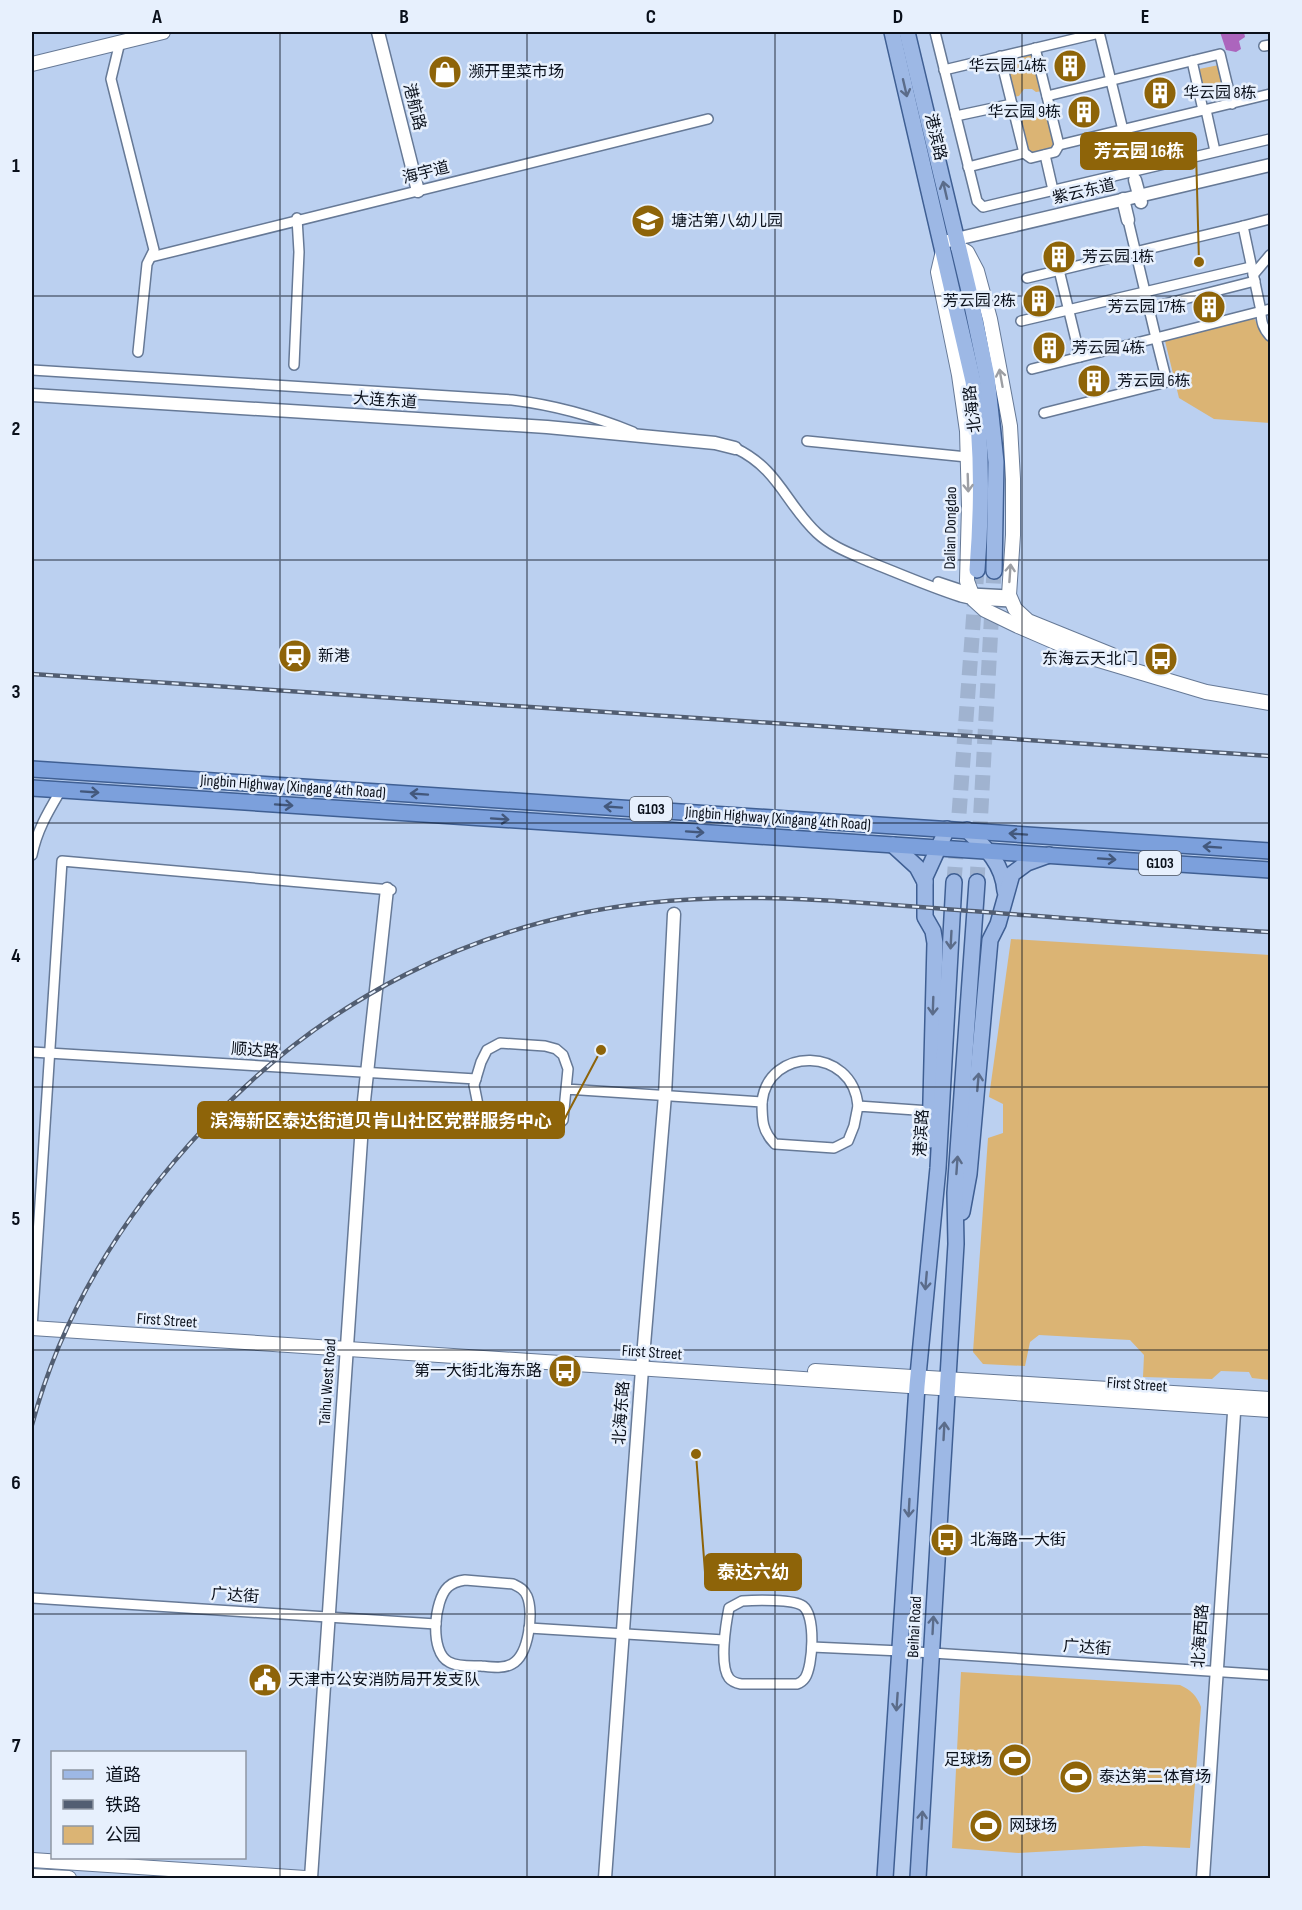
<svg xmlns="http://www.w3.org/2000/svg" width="1302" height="1910" font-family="'Sofia Sans Condensed','Noto Sans SC',sans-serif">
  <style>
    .green { fill: #dbb474 }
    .water { fill: #ac65bd }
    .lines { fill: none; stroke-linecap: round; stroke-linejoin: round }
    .primary-tunnel { stroke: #a0b3d0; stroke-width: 15; stroke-dasharray: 15 8; stroke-linecap: butt }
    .minor-casing { stroke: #667996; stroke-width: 12 }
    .tertiary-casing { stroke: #667996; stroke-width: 15 }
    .secondary-casing { stroke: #667996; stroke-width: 16 }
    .primary-casing { stroke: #3f5f93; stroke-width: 18 }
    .trunk-casing { stroke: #3f5f93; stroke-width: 18 }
    .minor { stroke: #fff; stroke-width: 9 }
    .tertiary { stroke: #fff; stroke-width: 12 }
    .secondary { stroke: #fff; stroke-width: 14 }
    .primary { stroke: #9db8e5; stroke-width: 15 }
    .trunk { stroke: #7ca0dc; stroke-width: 15 }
    .rail-casing { stroke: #525e72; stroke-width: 4.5 }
    .rail { stroke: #e7f0fd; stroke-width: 2; stroke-dasharray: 7; stroke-linecap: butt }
    .oneway { stroke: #5b6c8a }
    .oneway2 { stroke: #9d9fa4 }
    .oneway3 { stroke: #43587c }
    .grid { fill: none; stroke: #0a101b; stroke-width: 1.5; stroke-opacity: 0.55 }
    .labels { text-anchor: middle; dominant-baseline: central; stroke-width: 5; stroke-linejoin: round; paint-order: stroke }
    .shield { fill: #e7f0fd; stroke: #4c535f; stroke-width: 1.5 }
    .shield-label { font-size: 15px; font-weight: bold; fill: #0a101b }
    .poi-label { font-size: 16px; fill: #0a101b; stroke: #e7f0fd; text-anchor: start }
    .street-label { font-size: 16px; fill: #0a101b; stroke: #e7f0fd }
    .leader { fill: none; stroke: #8e6409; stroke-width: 2 }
    .callout-dot { fill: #8e6409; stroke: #e7f0fd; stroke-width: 2 }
    .callout { fill: #8e6409; stroke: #8e6409; stroke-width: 2 }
    .callout-label { font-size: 18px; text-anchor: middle; font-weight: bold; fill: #fff }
    .neatline { fill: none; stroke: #0a101b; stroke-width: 2 }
    .grid-label { font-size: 20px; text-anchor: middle; font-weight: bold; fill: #0a101b }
  </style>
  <rect width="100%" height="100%" fill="#bbd0f0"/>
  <g class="green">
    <polygon points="1032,53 1042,91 1036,92 1032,89 1024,89 1019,96 1013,97 1004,59"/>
    <polygon points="1219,65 1224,90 1204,94 1199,69"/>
    <polygon points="1046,109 1054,145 1051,149 1032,154 1027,151 1018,116 1024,114 1030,119 1040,115 1040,111"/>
    <polygon points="1254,318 1261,332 1270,340 1270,423 1214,419 1179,398 1165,341"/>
    <polygon points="1011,939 1270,955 1270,1380 1252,1378 1249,1372 1221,1371 1212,1379 1143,1377 1144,1355 1130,1340 1039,1335 1030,1342 1025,1366 983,1364 973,1352 988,1138 1003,1133 1003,1104 989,1097"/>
    <path d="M961 1672 1180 1685C1191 1690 1197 1696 1201 1707L1190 1848 1144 1846 1018 1853 952 1848Z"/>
  </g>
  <polygon class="water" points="1220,32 1244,32 1245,37 1239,41 1241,49 1236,52 1226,50"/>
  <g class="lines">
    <g class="primary-tunnel">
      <polyline points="954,882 977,570"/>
      <polyline points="977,882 994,571"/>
    </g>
    <defs>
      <g id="minor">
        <polyline points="935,32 977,201 983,207 1270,139"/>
        <polyline points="1099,32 1134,175"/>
        <polyline points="120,42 111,79 154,250 147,264 138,352"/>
        <polyline points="1264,46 1270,45"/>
        <polyline points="1000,56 1024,153 1031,158 1055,152 1059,145 1035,48"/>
        <polyline points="1192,61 1203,110"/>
        <polyline points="944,70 1099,33"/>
        <polyline points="1047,96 1220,54 1232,104"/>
        <polyline points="1206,110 1215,151"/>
        <polyline points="956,116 1012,104"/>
        <polyline points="1059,145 1270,94"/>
        <polyline points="1045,155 1053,190"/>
        <polyline points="968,167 1024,153"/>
        <path d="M1270 219 1243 226 1261 311C1261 322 1263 328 1270 336"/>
        <polyline points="1128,220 1156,338 1270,309"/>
        <polyline points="151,257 708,119"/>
        <polyline points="1059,270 1080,357"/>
        <polyline points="1253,275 1270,255"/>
        <polyline points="1027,278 1243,226"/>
        <polyline points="1149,308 1255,281"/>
        <polyline points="1021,321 1251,267"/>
        <polyline points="294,365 299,252 297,218"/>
        <polyline points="1032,369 1156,338 1167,382 1044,413"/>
        <path d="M32 370 512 400C554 405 594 416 633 432"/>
        <polyline points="807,441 967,457"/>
        <path d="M735 448C779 469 785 503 817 533 832 547 852 554 870 562 900 574 930 587 961 597L974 600 1011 602"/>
        <polyline points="938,582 971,593 1009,595"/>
        <path d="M32 855C37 830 48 812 61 790"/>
        <polyline points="32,1052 476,1079"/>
        <path d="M566 1089 568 1069 563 1055 556 1049 545 1046 500 1043 487 1050 481 1062 474 1085 480 1115 487 1125 495 1131 544 1133 555 1128 563 1120 566 1089 762 1102C762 1120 762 1131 775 1144L834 1148 848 1141 854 1126 858 1106 930 1111"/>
        <path d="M762 1102C768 1046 853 1046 858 1106"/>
        <polyline points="32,1328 62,861 391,890"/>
        <path d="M465 1580 513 1584C519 1587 524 1589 527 1596 534 1612 529 1655 512 1664 503 1669 491 1667 481 1666 471 1666 458 1667 449 1662 429 1652 434 1600 448 1587 453 1582 459 1581 465 1580Z"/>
        <polyline points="32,1598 436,1624"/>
        <path d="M742 1601C755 1600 794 1599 803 1606 816 1616 813 1666 805 1678 803 1681 800 1683 797 1684H741C736 1683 732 1682 729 1678 719 1665 726 1623 729 1608Z"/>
        <polyline points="529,1628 724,1640"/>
        <polyline points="812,1647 901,1651 1270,1675"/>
      </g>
      <g id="tertiary">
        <polyline points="378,32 418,191"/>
        <polyline points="1135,180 1141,202"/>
        <polyline points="1123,199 1128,220"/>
        <polyline points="948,241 1270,165"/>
        <polyline points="32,395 547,427 715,443 735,448"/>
        <polyline points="311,1878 363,1110 387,889"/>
        <polyline points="605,1878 642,1369 665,1095 674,914"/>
        <polyline points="1203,1878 1235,1398"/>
      </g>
      <g id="secondary">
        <polyline points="32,64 163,32"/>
        <polyline points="958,247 967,252 977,271 990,319 1000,372 1010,426 1013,479 1013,535 1009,595 1015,609 1028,621 1112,655"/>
        <polyline points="943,251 938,272 959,375 967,431 969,506 967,581 974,600 985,610 1018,626 1092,658 1206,692 1270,703"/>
        <polyline points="32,1328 1270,1410"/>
        <polyline points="815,1371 1270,1399"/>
        <polyline points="32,1860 305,1878"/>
        <polyline points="32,1876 69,1878"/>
      </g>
      <g id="primary">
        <path d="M892 32 973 381C983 444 982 506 977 570"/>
        <polyline points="907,32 969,291 987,377 996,462 994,571"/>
        <path d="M967 830C986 848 1003 864 1005 891"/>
        <polyline points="893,845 917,867 925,882"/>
        <polyline points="930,1140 935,943 933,931 925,917 925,877 947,829"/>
        <polyline points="962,1212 969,1174 990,940 998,924 1012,874 1027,863 1049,855"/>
        <polyline points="885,1878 917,1386 938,1168 954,882"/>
        <polyline points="918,1878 956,1244 955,1193 977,882"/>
      </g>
      <g id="trunk">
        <polyline points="32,769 1270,851"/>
        <polyline points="32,788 1270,870"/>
      </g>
    </defs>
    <use href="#minor" class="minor-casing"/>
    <use href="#tertiary" class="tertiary-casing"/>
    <use href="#secondary" class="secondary-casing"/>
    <use href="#primary" class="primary-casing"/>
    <use href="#trunk" class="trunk-casing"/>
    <use href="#minor" class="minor"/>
    <use href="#tertiary" class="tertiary"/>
    <use href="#secondary" class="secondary"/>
    <use href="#primary" class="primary"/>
    <use href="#trunk" class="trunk"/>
    <defs>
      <g id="rail">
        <polyline points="32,674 1270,756"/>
        <path d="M32 1425C62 1312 126 1211 206 1126 321 1001 477 921 647 903 745 892 846 901 944 909 1053 917 1162 926 1270 932"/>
      </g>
    </defs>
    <use href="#rail" class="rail-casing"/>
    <use href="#rail" class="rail"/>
  </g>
  <defs><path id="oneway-shaft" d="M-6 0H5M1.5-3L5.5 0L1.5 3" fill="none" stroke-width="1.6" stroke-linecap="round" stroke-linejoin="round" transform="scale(1.5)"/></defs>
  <g class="oneway">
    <use href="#oneway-shaft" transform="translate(905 88) rotate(77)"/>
    <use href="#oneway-shaft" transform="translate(945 190) rotate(-103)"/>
    <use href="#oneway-shaft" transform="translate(951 940) rotate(93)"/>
    <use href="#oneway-shaft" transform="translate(933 1006) rotate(92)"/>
    <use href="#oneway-shaft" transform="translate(978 1082) rotate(-85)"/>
    <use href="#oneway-shaft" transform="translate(957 1165) rotate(-86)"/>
    <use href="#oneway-shaft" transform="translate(926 1281) rotate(95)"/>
    <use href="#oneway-shaft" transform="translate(944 1431) rotate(-87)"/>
    <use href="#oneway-shaft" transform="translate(909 1508) rotate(93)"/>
    <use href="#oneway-shaft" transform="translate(933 1625) rotate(-87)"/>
    <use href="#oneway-shaft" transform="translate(897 1702) rotate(94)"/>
    <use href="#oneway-shaft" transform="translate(922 1820) rotate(-87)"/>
  </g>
  <g class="oneway2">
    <use href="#oneway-shaft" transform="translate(1001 378) rotate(-100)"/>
    <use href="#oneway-shaft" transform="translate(968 483) rotate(88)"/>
    <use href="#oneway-shaft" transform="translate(1010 573) rotate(-86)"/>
  </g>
  <g class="oneway3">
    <use href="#oneway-shaft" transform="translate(90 792) rotate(4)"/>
    <use href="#oneway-shaft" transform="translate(419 794) rotate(-176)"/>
    <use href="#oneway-shaft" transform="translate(284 805) rotate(4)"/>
    <use href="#oneway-shaft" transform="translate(613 807) rotate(-176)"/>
    <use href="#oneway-shaft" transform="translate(500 819) rotate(4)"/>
    <use href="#oneway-shaft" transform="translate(695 832) rotate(4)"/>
    <use href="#oneway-shaft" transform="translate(1018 834) rotate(-176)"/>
    <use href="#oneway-shaft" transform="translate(1212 847) rotate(-176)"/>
    <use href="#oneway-shaft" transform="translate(1107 859) rotate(4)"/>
  </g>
  <path class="grid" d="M280 32V1878M527 32V1878M775 32V1878M1022 32V1878M32 296H1270M32 560H1270M32 823H1270M32 1087H1270M32 1350H1270M32 1614H1270"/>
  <defs>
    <symbol id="building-disc" viewBox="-11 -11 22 22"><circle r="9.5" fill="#8e6409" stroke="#e7f0fd"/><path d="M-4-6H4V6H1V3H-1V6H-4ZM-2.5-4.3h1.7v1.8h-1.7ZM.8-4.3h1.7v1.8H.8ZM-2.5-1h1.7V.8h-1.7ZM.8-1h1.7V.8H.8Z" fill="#fff"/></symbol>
    <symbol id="shop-disc" viewBox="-11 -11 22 22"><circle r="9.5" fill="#8e6409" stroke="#e7f0fd"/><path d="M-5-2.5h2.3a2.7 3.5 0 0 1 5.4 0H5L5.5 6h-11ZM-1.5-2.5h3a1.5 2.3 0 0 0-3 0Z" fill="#fff"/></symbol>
    <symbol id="school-disc" viewBox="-11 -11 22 22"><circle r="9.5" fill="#8e6409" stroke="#e7f0fd"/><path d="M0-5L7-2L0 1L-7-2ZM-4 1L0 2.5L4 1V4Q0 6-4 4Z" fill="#fff"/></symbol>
    <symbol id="station-disc" viewBox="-11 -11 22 22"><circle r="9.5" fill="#8e6409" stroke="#e7f0fd"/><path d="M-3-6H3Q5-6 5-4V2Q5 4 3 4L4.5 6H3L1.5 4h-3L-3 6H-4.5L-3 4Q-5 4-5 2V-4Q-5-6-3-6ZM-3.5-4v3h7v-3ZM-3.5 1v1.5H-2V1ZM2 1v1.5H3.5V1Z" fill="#fff"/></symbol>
    <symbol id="bus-disc" viewBox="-11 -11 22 22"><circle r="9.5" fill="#8e6409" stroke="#e7f0fd"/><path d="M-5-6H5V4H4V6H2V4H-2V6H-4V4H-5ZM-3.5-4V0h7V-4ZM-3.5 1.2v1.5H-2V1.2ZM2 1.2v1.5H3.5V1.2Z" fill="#fff"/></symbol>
    <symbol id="civic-disc" viewBox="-11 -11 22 22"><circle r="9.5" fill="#8e6409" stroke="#e7f0fd"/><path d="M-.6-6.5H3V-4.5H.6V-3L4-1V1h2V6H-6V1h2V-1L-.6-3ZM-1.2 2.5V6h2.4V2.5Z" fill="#fff"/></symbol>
    <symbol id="stadium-disc" viewBox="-11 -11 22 22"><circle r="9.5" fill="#8e6409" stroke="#e7f0fd"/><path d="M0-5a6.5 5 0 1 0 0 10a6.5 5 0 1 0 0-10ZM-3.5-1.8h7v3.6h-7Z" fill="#fff"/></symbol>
  </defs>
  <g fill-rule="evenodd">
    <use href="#building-disc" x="1051" y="47" width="38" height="38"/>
    <use href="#shop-disc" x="426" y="53" width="38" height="38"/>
    <use href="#building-disc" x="1141" y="74" width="38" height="38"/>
    <use href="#building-disc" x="1065" y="93" width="38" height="38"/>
    <use href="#school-disc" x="629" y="202" width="38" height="38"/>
    <use href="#building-disc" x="1040" y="238" width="38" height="38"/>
    <use href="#building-disc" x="1020" y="282" width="38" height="38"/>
    <use href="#building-disc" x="1190" y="288" width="38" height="38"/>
    <use href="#building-disc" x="1030" y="329" width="38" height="38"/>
    <use href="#building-disc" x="1075" y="362" width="38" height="38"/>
    <use href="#station-disc" x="276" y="637" width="38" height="38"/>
    <use href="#bus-disc" x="1142" y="640" width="38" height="38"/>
    <use href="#bus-disc" x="546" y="1352" width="38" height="38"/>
    <use href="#bus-disc" x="928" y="1521" width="38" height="38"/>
    <use href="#civic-disc" x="246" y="1661" width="38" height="38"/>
    <use href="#stadium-disc" x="996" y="1741" width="38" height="38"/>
    <use href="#stadium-disc" x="1057" y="1758" width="38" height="38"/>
    <use href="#stadium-disc" x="967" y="1807" width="38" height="38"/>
  </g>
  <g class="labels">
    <g class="shield">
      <rect x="630" y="797" width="42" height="24" rx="4.5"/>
      <rect x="1139" y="851" width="42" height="24" rx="4.5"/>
    </g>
    <g class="shield-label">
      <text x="651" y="809">G103</text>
      <text x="1160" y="863">G103</text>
    </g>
    <g class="poi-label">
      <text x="1047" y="66" text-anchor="end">华云园 14栋</text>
      <text x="468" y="72">濒开里菜市场</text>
      <text x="1183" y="93">华云园 8栋</text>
      <text x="1061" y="112" text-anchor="end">华云园 9栋</text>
      <text x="671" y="221">塘沽第八幼儿园</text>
      <text x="1082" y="257">芳云园 1栋</text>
      <text x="1016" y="301" text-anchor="end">芳云园 2栋</text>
      <text x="1186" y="307" text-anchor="end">芳云园 17栋</text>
      <text x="1072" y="348">芳云园 4栋</text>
      <text x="1117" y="381">芳云园 6栋</text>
      <text x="318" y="656">新港</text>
      <text x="1138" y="659" text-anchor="end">东海云天北门</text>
      <text x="542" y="1371" text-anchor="end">第一大街北海东路</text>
      <text x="970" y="1540">北海路一大街</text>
      <text x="288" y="1680">天津市公安消防局开发支队</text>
      <text x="992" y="1760" text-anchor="end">足球场</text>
      <text x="1099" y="1777">泰达第二体育场</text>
      <text x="1009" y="1826">网球场</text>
    </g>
    <g class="street-label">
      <text transform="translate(414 107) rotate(76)">港航路</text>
      <text transform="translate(935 137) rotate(77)">港滨路</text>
      <text transform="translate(426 173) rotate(-14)">海宇道</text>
      <text transform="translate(1084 192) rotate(-13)">紫云东道</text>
      <text transform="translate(385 401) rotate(4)">大连东道</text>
      <text transform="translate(973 409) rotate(-97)">北海路</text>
      <text transform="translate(951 528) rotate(-89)">Dalian Dongdao</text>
      <text transform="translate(293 787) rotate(4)">Jingbin Highway (Xingang 4th Road)</text>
      <text transform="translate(778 819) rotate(4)">Jingbin Highway (Xingang 4th Road)</text>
      <text transform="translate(255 1051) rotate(4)">顺达路</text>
      <text transform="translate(922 1133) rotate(-87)">港滨路</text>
      <text transform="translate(167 1321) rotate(4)">First Street</text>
      <text transform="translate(652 1353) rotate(4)">First Street</text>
      <text transform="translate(328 1382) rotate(-86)">Taihu West Road</text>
      <text transform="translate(1137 1385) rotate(4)">First Street</text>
      <text transform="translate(622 1413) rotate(-86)">北海东路</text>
      <text transform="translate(235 1596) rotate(4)">广达街</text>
      <text transform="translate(915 1627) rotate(-87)">Beihai Road</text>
      <text transform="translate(1201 1636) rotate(-86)">北海西路</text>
      <text transform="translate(1087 1648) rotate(4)">广达街</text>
    </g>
  </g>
  <path class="leader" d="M1199 262L1196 151M601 1050L564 1120M696 1454L705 1572"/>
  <g class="callout-dot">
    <circle cx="1199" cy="262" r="6"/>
    <circle cx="601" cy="1050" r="6"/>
    <circle cx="696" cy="1454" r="6"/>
  </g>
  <g class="callout">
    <rect x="1081" y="133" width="115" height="36" rx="6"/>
    <rect x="198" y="1102" width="366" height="36" rx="6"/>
    <rect x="705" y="1554" width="96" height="36" rx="6"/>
  </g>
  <g class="callout-label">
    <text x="1139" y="157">芳云园 16栋</text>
    <text x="381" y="1127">滨海新区泰达街道贝肯山社区党群服务中心</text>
    <text x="753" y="1578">泰达六幼</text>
  </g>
  <rect width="1302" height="1910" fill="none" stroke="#e7f0fd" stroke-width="66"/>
  <rect x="51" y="1751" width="195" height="108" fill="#e7f0fd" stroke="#8f96a3" stroke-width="1.5"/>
  <rect x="63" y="1770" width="30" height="9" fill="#9db8e5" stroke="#8f96a3" stroke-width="1.5"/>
  <text x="105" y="1781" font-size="18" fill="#0a101b">道路</text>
  <rect x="63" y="1800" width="30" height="9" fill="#525e72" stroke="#8f96a3" stroke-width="1.5"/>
  <text x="105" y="1811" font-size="18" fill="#0a101b">铁路</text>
  <rect x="63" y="1826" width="30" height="18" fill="#dbb474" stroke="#8f96a3" stroke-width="1.5"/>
  <text x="105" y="1841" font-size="18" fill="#0a101b">公园</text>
  <rect x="33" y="33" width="1236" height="1844" class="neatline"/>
  <g class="grid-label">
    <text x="157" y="23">A</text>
    <text x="404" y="23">B</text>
    <text x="651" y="23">C</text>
    <text x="898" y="23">D</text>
    <text x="1145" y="23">E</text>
    <text x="16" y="172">1</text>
    <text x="16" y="435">2</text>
    <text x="16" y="698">3</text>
    <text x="16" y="962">4</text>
    <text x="16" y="1225">5</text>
    <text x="16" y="1489">6</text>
    <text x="16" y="1752">7</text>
  </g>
</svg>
